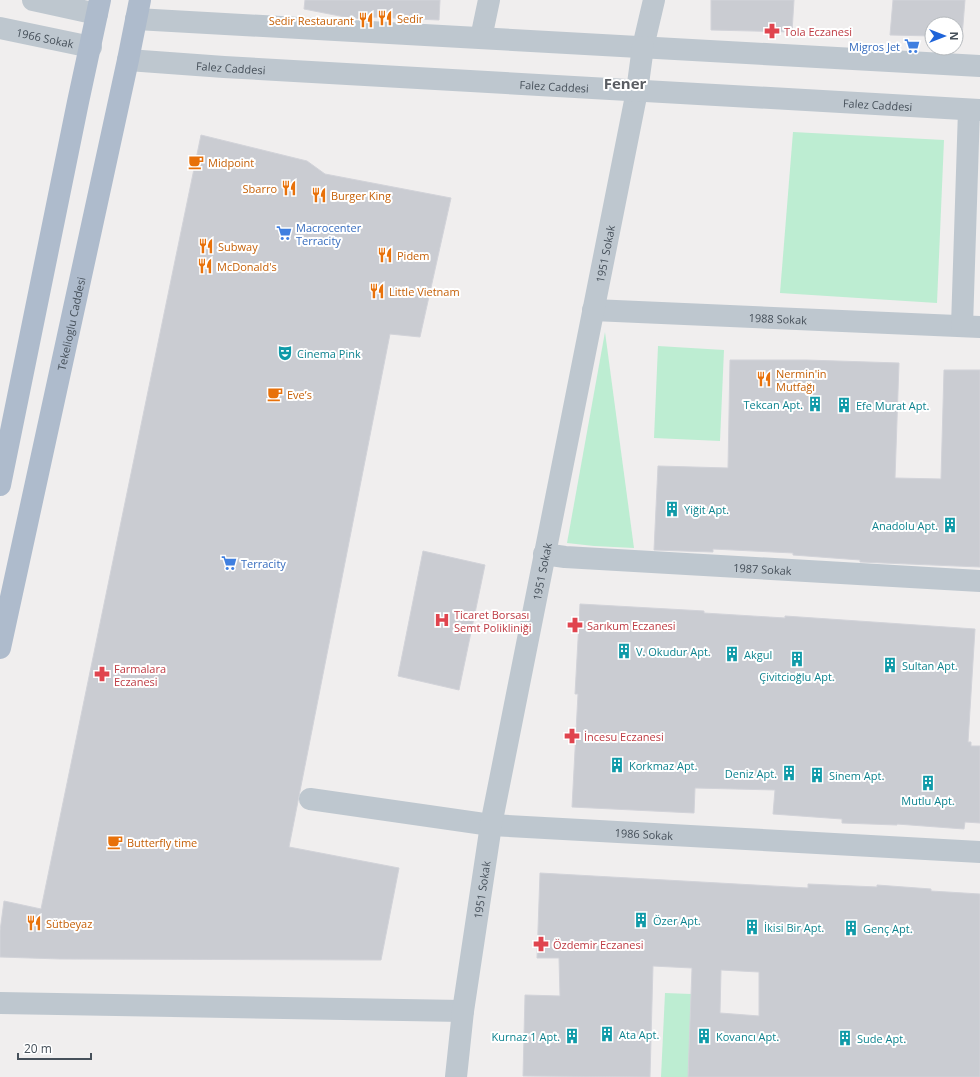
<svg xmlns="http://www.w3.org/2000/svg" width="980" height="1077" font-family="'Open Sans',sans-serif">
  <style>
    .green { fill: #bdedd2 }
    .building { fill: #caccd2; stroke: #d2d3d9; fill-rule: evenodd }
    .lines { fill: none; stroke-linecap: round; stroke-linejoin: round }
    .minor { stroke: #bec7cf; stroke-width: 22 }
    .tertiary { stroke: #bec7cf; stroke-width: 22 }
    .primary { stroke: #aebbcc; stroke-width: 22 }
    .labels { text-anchor: middle; dominant-baseline: central; stroke-width: 4; stroke-linejoin: round; paint-order: stroke }
    .food-label { font-size: 11px; fill: #c56008; stroke: #fff; text-anchor: start }
    .health-label { font-size: 11px; fill: #be3a42; stroke: #fff; text-anchor: start }
    .street-label { font-size: 11px; fill: #46505a; stroke: #fff }
    .shop-label { font-size: 11px; fill: #366cbe; stroke: #fff; text-anchor: start }
    .culture-label { font-size: 11px; fill: #0d838f; stroke: #fff; text-anchor: start }
    .district-label { font-size: 15px; font-weight: bold; fill: #5a5d62; stroke: #fff }
  </style>
  <rect width="100%" height="100%" fill="#f0eeee"/>
  <g class="green">
    <polygon points="793,132 944,140 937,303 780,293"/>
    <polygon points="605,332 634,548 594,546 567,543"/>
    <polygon points="658,346 724,350 720,441 654,438"/>
    <polygon points="665,993 691,994 688,1077 661,1077"/>
  </g>
  <g class="building">
    <polygon points="305,0 440,0 439,20 371,17 368,19 350,18 304,9"/>
    <polygon points="711,0 794,0 792,32 711,30"/>
    <polygon points="893,0 965,0 962,37 956,37 956,24 932,24 932,36 890,35"/>
    <polygon points="201,135 307,161 325,174 451,198 420,337 390,334 289,847 399,868 381,960 60,959 0,957 0,931 4,901 41,909"/>
    <polygon points="730,360 806,360 899,363 895,478 941,479 944,370 980,370 980,567 860,562 860,560 793,555 793,553 713,549 713,552 654,550 658,466 728,468"/>
    <polygon points="423,551 485,565 459,690 398,676"/>
    <polygon points="580,604 704,611 704,613 785,618 785,616 975,629 968,742 971,742 971,746 980,746 980,823 965,822 964,829 897,824 897,825 842,823 842,819 773,814 775,790 695,788 694,813 572,807 578,694 575,694"/>
    <path d="M540 873 808 888V884L877 887V885L931 889V891L980 894V1077H688L692 968 653 966 650 1077 523 1076 525 995 560 996 559 958H537ZM721 970 759 972V1016L720 1013Z"/>
  </g>
  <g class="lines">
    <g class="minor">
      <polyline points="33,0 97,14"/>
      <path id="s1" d="M0 28 91 47"/>
      <polyline points="481,38 489,0"/>
      <polyline points="643,47 654,0"/>
      <path id="s2" d="M593 310 980 327"/>
      <polyline points="962,326 969,110"/>
      <path id="s3" d="M544 554 565 557 980 581"/>
      <path id="s4" d="M310 799 491 825 980 852"/>
      <polyline points="0,1003 463,1011"/>
      <path id="s5" d="M456 1077 463 1011 491 825 637 91"/>
    </g>
    <g class="tertiary">
      <polyline points="136,19 980,66"/>
      <path id="s6" d="M128 60 224 67 980 110"/>
      <polyline points="637,91 643,47"/>
    </g>
    <g class="primary">
      <polyline points="0,485 78,102 100,0"/>
      <path id="s7" d="M0 648 128 60 140 0"/>
    </g>
  </g>
  <defs>
    <symbol id="restaurant-bare" viewBox="-9 -9 18 18"><path d="M-5-6h1v4h1v-4h1v4h1v-4h1v5L-1.5 .5V6h-2V.5L-5-1ZM5-6V6H3V1.5H1.5Q1.5-4 5-6Z" fill="#e8710a" stroke="#fff" stroke-width="2.5" paint-order="stroke"/></symbol>
    <symbol id="pharmacy-bare" viewBox="-9 -9 18 18"><path d="M-2-6h4v4h4v4h-4v4h-4v-4h-4v-4h4Z" fill="#e0444e" stroke="#fff" stroke-width="2.5" paint-order="stroke"/></symbol>
    <symbol id="supermarket-bare" viewBox="-9 -9 18 18"><path d="M-6-5.5h2.5l.6 2H6L4.5 2H-2.5L-4.4-4H-6ZM-1.5 3.2a1.3 1.3 0 1 0 .1 0ZM3 3.2a1.3 1.3 0 1 0 .1 0Z" fill="#3f7fe0" stroke="#fff" stroke-width="2.5" paint-order="stroke"/></symbol>
    <symbol id="cafe-bare" viewBox="-9 -9 18 18"><path d="M-5.5-4.5H6V0H3Q3 3.5 0 3.5H-2.5Q-5.5 3.5-5.5 0ZM3-3.2v2h1.7v-2ZM-6 4.5H4V6H-6Z" fill="#e8710a" stroke="#fff" stroke-width="2.5" paint-order="stroke"/></symbol>
    <symbol id="theatre-bare" viewBox="-9 -9 18 18"><path d="M-5-5.5Q0-4 5-5.5V0Q5 5 0 6Q-5 5-5 0ZM-3.3-2.5H-1v1.5H-3.3ZM1-2.5H3.3v1.5H1ZM-2.8 1Q0 5.5 2.8 1Z" fill="#0f9aa8" stroke="#fff" stroke-width="2.5" paint-order="stroke"/></symbol>
    <symbol id="building-bare" viewBox="-9 -9 18 18"><path d="M-4-6H4V6H1V3H-1V6H-4ZM-2.5-4.3h1.7v1.8h-1.7ZM.8-4.3h1.7v1.8H.8ZM-2.5-1h1.7V.8h-1.7ZM.8-1h1.7V.8H.8Z" fill="#0f9aa8" stroke="#fff" stroke-width="2.5" paint-order="stroke"/></symbol>
    <symbol id="hospital-bare" viewBox="-9 -9 18 18"><path d="M-5-5h3v3.5h4V-5h3V5h-3V1.5h-4V5h-3Z" fill="#e0444e" stroke="#fff" stroke-width="2.5" paint-order="stroke"/></symbol>
  </defs>
  <g fill-rule="evenodd">
    <use href="#restaurant-bare" x="374" y="7" width="22" height="22"/>
    <use href="#restaurant-bare" x="355" y="9" width="22" height="22"/>
    <use href="#pharmacy-bare" x="761" y="20" width="22" height="22"/>
    <use href="#supermarket-bare" x="901" y="35" width="22" height="22"/>
    <use href="#cafe-bare" x="185" y="151" width="22" height="22"/>
    <use href="#restaurant-bare" x="278" y="177" width="22" height="22"/>
    <use href="#restaurant-bare" x="308" y="184" width="22" height="22"/>
    <use href="#supermarket-bare" x="273" y="222" width="22" height="22"/>
    <use href="#restaurant-bare" x="195" y="235" width="22" height="22"/>
    <use href="#restaurant-bare" x="374" y="244" width="22" height="22"/>
    <use href="#restaurant-bare" x="194" y="255" width="22" height="22"/>
    <use href="#restaurant-bare" x="366" y="280" width="22" height="22"/>
    <use href="#theatre-bare" x="274" y="342" width="22" height="22"/>
    <use href="#restaurant-bare" x="753" y="368" width="22" height="22"/>
    <use href="#cafe-bare" x="264" y="383" width="22" height="22"/>
    <use href="#building-bare" x="804" y="393" width="22" height="22"/>
    <use href="#building-bare" x="833" y="394" width="22" height="22"/>
    <use href="#building-bare" x="661" y="498" width="22" height="22"/>
    <use href="#building-bare" x="939" y="514" width="22" height="22"/>
    <use href="#supermarket-bare" x="218" y="552" width="22" height="22"/>
    <use href="#hospital-bare" x="431" y="609" width="22" height="22"/>
    <use href="#pharmacy-bare" x="564" y="614" width="22" height="22"/>
    <use href="#building-bare" x="613" y="640" width="22" height="22"/>
    <use href="#building-bare" x="721" y="643" width="22" height="22"/>
    <use href="#building-bare" x="786" y="648" width="22" height="22"/>
    <use href="#building-bare" x="879" y="654" width="22" height="22"/>
    <use href="#pharmacy-bare" x="91" y="663" width="22" height="22"/>
    <use href="#pharmacy-bare" x="561" y="725" width="22" height="22"/>
    <use href="#building-bare" x="606" y="754" width="22" height="22"/>
    <use href="#building-bare" x="778" y="762" width="22" height="22"/>
    <use href="#building-bare" x="806" y="764" width="22" height="22"/>
    <use href="#building-bare" x="917" y="772" width="22" height="22"/>
    <use href="#cafe-bare" x="104" y="831" width="22" height="22"/>
    <use href="#building-bare" x="630" y="909" width="22" height="22"/>
    <use href="#restaurant-bare" x="23" y="912" width="22" height="22"/>
    <use href="#building-bare" x="741" y="916" width="22" height="22"/>
    <use href="#building-bare" x="840" y="917" width="22" height="22"/>
    <use href="#pharmacy-bare" x="530" y="933" width="22" height="22"/>
    <use href="#building-bare" x="596" y="1023" width="22" height="22"/>
    <use href="#building-bare" x="561" y="1025" width="22" height="22"/>
    <use href="#building-bare" x="693" y="1025" width="22" height="22"/>
    <use href="#building-bare" x="834" y="1027" width="22" height="22"/>
  </g>
  <g class="labels">
    <g class="food-label">
      <text x="397" y="18">Sedir</text>
      <text x="354" y="20" text-anchor="end">Sedir Restaurant</text>
      <text x="208" y="162">Midpoint</text>
      <text x="277" y="188" text-anchor="end">Sbarro</text>
      <text x="331" y="195">Burger King</text>
      <text x="218" y="246">Subway</text>
      <text x="397" y="255">Pidem</text>
      <text x="217" y="266">McDonald's</text>
      <text x="389" y="291">Little Vietnam</text>
      <text x="776" y="373">Nermin'in<tspan x="776" dy="13">Mutfağı</tspan></text>
      <text x="287" y="394">Eve’s</text>
      <text x="127" y="842">Butterfly time</text>
      <text x="46" y="923">Sütbeyaz</text>
    </g>
    <g class="health-label">
      <text x="784" y="31">Tola Eczanesi</text>
      <text x="454" y="614">Ticaret Borsası<tspan x="454" dy="13">Semt Polikliniği</tspan></text>
      <text x="587" y="625">Sarıkum Eczanesi</text>
      <text x="114" y="668">Farmalara<tspan x="114" dy="13">Eczanesi</tspan></text>
      <text x="584" y="736">İncesu Eczanesi</text>
      <text x="553" y="944">Özdemir Eczanesi</text>
    </g>
    <g class="street-label">
      <text stroke="none"><textPath href="#s1" startOffset="46">1966 Sokak</textPath></text>
      <text stroke="none"><textPath href="#s6" startOffset="103">Falez Caddesi</textPath></text>
      <text stroke="none"><textPath href="#s6" startOffset="427">Falez Caddesi</textPath></text>
      <text stroke="none"><textPath href="#s6" startOffset="751">Falez Caddesi</textPath></text>
      <text stroke="none"><textPath href="#s5" startOffset="837">1951 Sokak</textPath></text>
      <text stroke="none"><textPath href="#s2" startOffset="185">1988 Sokak</textPath></text>
      <text stroke="none"><textPath href="#s7" startOffset="332">Tekelioglu Caddesi</textPath></text>
      <text stroke="none"><textPath href="#s3" startOffset="219">1987 Sokak</textPath></text>
      <text stroke="none"><textPath href="#s5" startOffset="513">1951 Sokak</textPath></text>
      <text stroke="none"><textPath href="#s4" startOffset="336">1986 Sokak</textPath></text>
      <text stroke="none"><textPath href="#s5" startOffset="189">1951 Sokak</textPath></text>
    </g>
    <g class="shop-label">
      <text x="900" y="46" text-anchor="end">Migros Jet</text>
      <text x="296" y="227">Macrocenter<tspan x="296" dy="13">Terracity</tspan></text>
      <text x="241" y="563">Terracity</text>
    </g>
    <g class="culture-label">
      <text x="297" y="353">Cinema Pink</text>
      <text x="803" y="404" text-anchor="end">Tekcan Apt.</text>
      <text x="856" y="405">Efe Murat Apt.</text>
      <text x="684" y="509">Yiğit Apt.</text>
      <text x="938" y="525" text-anchor="end">Anadolu Apt.</text>
      <text x="636" y="651">V. Okudur Apt.</text>
      <text x="744" y="654">Akgul</text>
      <text x="902" y="665">Sultan Apt.</text>
      <text x="797" y="676" text-anchor="middle">Çivitcioğlu Apt.</text>
      <text x="629" y="765">Korkmaz Apt.</text>
      <text x="777" y="773" text-anchor="end">Deniz Apt.</text>
      <text x="829" y="775">Sinem Apt.</text>
      <text x="928" y="800" text-anchor="middle">Mutlu Apt.</text>
      <text x="653" y="920">Özer Apt.</text>
      <text x="764" y="927">İkisi Bir Apt.</text>
      <text x="863" y="928">Genç Apt.</text>
      <text x="619" y="1034">Ata Apt.</text>
      <text x="560" y="1036" text-anchor="end">Kurnaz 1 Apt.</text>
      <text x="716" y="1036">Kovancı Apt.</text>
      <text x="857" y="1038">Sude Apt.</text>
    </g>
    <g class="district-label">
      <text x="625" y="83">Fener</text>
    </g>
  </g>
  <g transform="translate(944 36) rotate(90)"><circle r="19" fill="#ffffff" stroke="#b5b9bd"/>
  <path d="M0-3L7 15L0 10L-7 15Z" fill="#1f64d9"/>
  <text y="-6" font-size="11" font-weight="bold" text-anchor="middle" fill="#46505a">N</text>
  </g>
  <path d="M18 1053v6h73v-6" fill="none" stroke="#46505a" stroke-width="2"/>
  <text x="24" y="1053" font-size="12" fill="#46505a" stroke="#ffffff" stroke-width="3" paint-order="stroke">20 m</text>
</svg>
